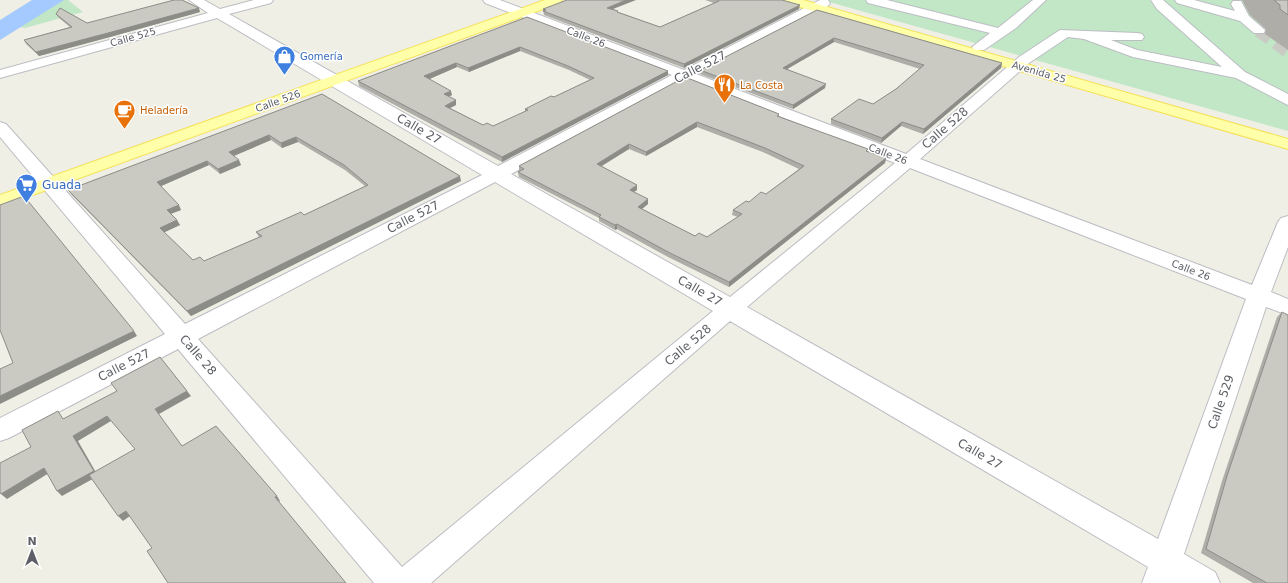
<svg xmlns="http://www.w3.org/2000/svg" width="1288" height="583" font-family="'DejaVu Sans',sans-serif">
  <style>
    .green { fill: #c1e7c7 }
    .water { fill: #a5caff }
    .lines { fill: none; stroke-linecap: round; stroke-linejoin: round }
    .minor-tunnel { stroke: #cacbc5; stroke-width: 14; stroke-dasharray: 14 7; stroke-linecap: butt }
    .minor-casing { stroke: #bcbdc3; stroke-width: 2 }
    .major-casing { stroke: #f5e158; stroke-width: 2 }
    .minor { fill: #fff; fill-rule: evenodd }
    .major { fill: #ffa; fill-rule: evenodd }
    .wall { fill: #aeada7; fill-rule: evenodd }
    .shaded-wall { fill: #8d8d88 }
    .building { fill: #cac9c2; stroke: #8d8d88; fill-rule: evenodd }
    .labels { text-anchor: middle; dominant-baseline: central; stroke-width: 3; stroke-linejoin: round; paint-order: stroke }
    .far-street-label { font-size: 10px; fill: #5c5f65; stroke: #fff }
    .far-shop-label { font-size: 10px; fill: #366cbe; stroke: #fff; text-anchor: start }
    .far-food-label { font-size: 10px; fill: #c56008; stroke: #fff; text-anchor: start }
    .street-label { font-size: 12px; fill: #5c5f65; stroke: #fff }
    .shop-label { font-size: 12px; fill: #366cbe; stroke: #fff; text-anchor: start }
  </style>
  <rect width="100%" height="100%" fill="#efefe5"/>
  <g class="green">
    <polygon points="52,0 68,0 83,12 25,28 13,26"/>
    <polygon points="822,0 1288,0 1288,131"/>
  </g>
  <polygon class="water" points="32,0 64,0 0,40 0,20"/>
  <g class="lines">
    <polyline class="minor-tunnel" points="1259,30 1288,51"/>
    <defs>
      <g id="minor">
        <path d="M189 0H204L220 9 254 0H273L271 3 229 14 498 166 672 75 485 3 483 0H500L684 70 820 0H828L830 3 828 6 696 74 906 154 1019 57 1060 30 1137 33 1142 34 1144 37 1142 40H1111L1137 50 1222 67 1157 9 1151 0H1163L1245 72 1288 94V105L1236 78 1133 57 1084 39 1068 37 1029 63 920 159 1252 285 1278 222 1281 218 1288 216V247L1271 292 1288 299V315L1266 307 1184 554 1215 572 1220 583H1142L1148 567 730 321 431 583H374L178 349 9 438 0 441V418L165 334 0 137V122L6 124 185 324 482 175 217 18 0 78V70L208 13ZM685 80 895 163 730 297 511 174ZM910 168 1246 299 1158 539 747 307ZM495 182 713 311 402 567 198 339Z"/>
        <polygon points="866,0 887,0 998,28 1033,0 1046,0 1016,28 984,50 974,50 972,47 990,33 868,3"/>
        <polygon points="1175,0 1194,0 1235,11 1231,4 1233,1 1241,1 1249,16 1265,30 1264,33 1254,33 1240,21 1177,3"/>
      </g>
      <g id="major">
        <polygon points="545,0 562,0 560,3 0,207 0,195"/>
        <polygon points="784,0 803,0 1288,139 1288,149 786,3"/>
      </g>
    </defs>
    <use href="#minor" class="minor-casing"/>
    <use href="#major" class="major-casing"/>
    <use href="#minor" class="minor"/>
    <use href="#major" class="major"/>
  </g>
  <g class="wall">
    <polygon points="705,0 782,0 799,9 684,68 544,15 543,9 613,9 618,11 618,12 660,27 714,3"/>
    <polygon points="1241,0 1288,0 1288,50 1265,34 1266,29 1250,15 1242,0"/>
    <polygon points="817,10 1002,63 1001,68 923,134 901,126 881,143 831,124 831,119 873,104 896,89 920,69 834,42 787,69 825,88 793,109 700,74 700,70"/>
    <polygon points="200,12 110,37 39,56 26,44 24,40 70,27 59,18 56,14 87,23"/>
    <path d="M527 17 668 75 502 162 359 86 358 81ZM520 51 569 70 590 80 554 97 525 109V112L493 126 483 125 450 108 456 105 449 97 452 95 429 79 457 67 469 72Z"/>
    <path d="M685 77 779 114V116L886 158 885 163 729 287 668 257 617 229 615 230 599 221V218L519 177 518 172 519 171V166ZM697 127 765 153 799 169 766 194 733 210 732 215 738 217 707 237 695 236 642 209 648 204V199L634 192 637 190 602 166 629 149 646 156Z"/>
    <path d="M322 94 461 181 191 316 72 195 68 190ZM271 140 282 148 298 142 345 170 365 186 304 215 256 232 259 237 204 261 193 260 164 232 180 225 171 214 181 210 161 186 209 165 220 174 241 165 234 156Z"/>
    <polygon points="1282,312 1288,583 1253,583 1201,553 1222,481 1277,317"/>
  </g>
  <g class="shaded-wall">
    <polygon points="626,0 636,0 608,11 607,8"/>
    <polygon points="800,5 799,9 684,68 684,64"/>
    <polygon points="199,8 200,12 110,37 39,56 36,52"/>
    <polygon points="834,38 834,42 782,72 783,68"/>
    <polygon points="520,47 520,51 469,72 468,68"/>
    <polygon points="456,63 457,67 425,81 424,76"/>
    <polygon points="1002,63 1001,68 923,134 924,129"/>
    <polygon points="668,71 668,75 502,162 502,157"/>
    <polygon points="826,84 825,88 793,109 793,105"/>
    <polygon points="451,91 452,95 445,98 444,94"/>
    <polygon points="456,100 456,105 446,110 445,106"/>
    <polygon points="697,122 697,127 646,156 646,152"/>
    <polygon points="902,122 901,126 881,143 882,138"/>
    <polygon points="269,135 271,140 231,157 229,152"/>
    <polygon points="296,137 298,142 282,148 281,143"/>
    <polygon points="629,144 629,149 598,168 597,164"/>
    <polygon points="886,158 885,163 729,287 729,282"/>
    <polygon points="239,160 241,165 220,174 218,169"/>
    <polygon points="207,161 209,165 159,187 157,182"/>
    <polygon points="460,176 461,181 191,316 187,311"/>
    <polygon points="637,185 637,190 630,194 630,190"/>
    <polygon points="648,199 648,204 638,212 638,207"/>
    <polygon points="179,205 181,210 170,214 167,210"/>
    <polygon points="177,220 180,225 163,233 160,228"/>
    <polygon points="617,224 617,229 615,230 615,225"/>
    <polygon points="134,331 137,336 0,404 0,396"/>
    <polygon points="187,391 191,396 159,414 155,409"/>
    <polygon points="107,416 111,421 78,441 98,476 62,496 57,491 73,436"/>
    <polygon points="44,468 49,473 7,499 1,494"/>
    <polygon points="277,496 280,501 278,502 275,497"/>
    <polygon points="126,511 130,516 123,521 118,516"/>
  </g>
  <g class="building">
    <polygon points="174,0 182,0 199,8 108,33 36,52 24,40 72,27 56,14 60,8 87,23"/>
    <polygon points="567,0 626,0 607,8 618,11 617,12 660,27 719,1 718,0 782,0 800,5 684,64 543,11 546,10 543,9"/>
    <polygon points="1274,0 1288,0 1288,15 1280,9 1280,5"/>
    <polygon points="817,10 1002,63 924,129 902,122 882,138 831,119 859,99 873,104 896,89 924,65 834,38 783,68 826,84 793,105 700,70"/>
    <path d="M527 17 668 71 502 157 358 81ZM520 47 568 66 594 78 554 97 551 96 525 109 528 110 493 126 487 123 483 125 445 106 456 100 444 94 451 91 424 76 456 63 468 68Z"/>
    <path d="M685 77 779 114 777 116 868 149 866 151 886 158 729 282 668 252 617 224 615 225 599 217 601 215 518 172 524 169 519 166ZM697 122 765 148 804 166 766 194 761 192 749 202 746 201 733 210 742 214 707 237 699 233 695 236 638 207 648 199 630 190 637 185 597 164 629 144 646 152Z"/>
    <path d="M322 94 460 176 187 311 68 190ZM269 135 281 143 296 137 344 165 368 185 304 215 301 212 256 232 262 236 204 261 200 257 193 260 160 228 177 220 167 210 179 205 157 182 207 161 218 169 239 160 229 152Z"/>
    <polygon points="24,196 134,331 0,396 0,369 13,363 0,330 0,205"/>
    <polygon points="1282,312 1288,315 1288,583 1267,583 1206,549 1227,476"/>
    <polygon points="160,357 187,391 155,409 182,446 216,426 277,496 275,497 346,583 168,583 147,551 152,548 126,511 118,516 89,475 135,449 107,416 73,436 94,471 57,491 44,468 1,494 0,492 0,463 31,447 22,430 58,411 63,419 117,391 111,383"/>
  </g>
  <defs>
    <symbol id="shop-pin" viewBox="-11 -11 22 30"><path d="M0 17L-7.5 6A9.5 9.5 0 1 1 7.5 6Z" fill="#3f7fe0" stroke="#fff"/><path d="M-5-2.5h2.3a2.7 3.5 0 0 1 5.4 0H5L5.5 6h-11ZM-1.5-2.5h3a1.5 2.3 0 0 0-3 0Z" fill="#fff"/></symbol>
    <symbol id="restaurant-pin" viewBox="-11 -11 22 30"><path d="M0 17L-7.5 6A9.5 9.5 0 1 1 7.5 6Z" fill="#e8710a" stroke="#fff"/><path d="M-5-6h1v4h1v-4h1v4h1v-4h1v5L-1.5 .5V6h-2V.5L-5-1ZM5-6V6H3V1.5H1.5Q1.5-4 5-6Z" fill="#fff"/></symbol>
    <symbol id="cafe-pin" viewBox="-11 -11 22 30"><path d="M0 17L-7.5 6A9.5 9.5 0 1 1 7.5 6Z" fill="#e8710a" stroke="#fff"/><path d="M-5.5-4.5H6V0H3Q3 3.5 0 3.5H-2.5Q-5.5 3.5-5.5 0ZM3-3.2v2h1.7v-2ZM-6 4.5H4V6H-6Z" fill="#fff"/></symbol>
    <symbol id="supermarket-pin" viewBox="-11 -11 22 30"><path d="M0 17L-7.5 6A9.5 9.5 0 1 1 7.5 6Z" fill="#3f7fe0" stroke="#fff"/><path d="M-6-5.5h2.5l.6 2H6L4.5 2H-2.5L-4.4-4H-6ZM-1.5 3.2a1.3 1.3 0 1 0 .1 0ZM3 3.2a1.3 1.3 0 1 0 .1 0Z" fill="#fff"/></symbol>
  </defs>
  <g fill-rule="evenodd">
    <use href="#shop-pin" x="272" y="44" width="25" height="34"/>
    <use href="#restaurant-pin" x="712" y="72" width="25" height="34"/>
    <use href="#cafe-pin" x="112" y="98" width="25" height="34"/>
    <use href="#supermarket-pin" x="14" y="172" width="25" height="34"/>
  </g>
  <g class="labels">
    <g class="far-street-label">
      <text transform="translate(133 37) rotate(-16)">Calle 525</text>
      <text transform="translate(586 37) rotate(21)">Calle 26</text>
      <text transform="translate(1039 72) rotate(16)">Avenida 25</text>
      <text transform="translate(278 101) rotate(-20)">Calle 526</text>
      <text transform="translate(888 154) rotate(21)">Calle 26</text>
      <text transform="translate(1191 270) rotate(21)">Calle 26</text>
    </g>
    <g class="far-shop-label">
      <text x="300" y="56">Gomería</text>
    </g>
    <g class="far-food-label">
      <text x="740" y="85">La Costa</text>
      <text x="140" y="110">Heladería</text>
    </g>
    <g class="street-label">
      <text transform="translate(700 67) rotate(-27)">Calle 527</text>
      <text transform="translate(945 128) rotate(-41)">Calle 528</text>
      <text transform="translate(419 129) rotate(30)">Calle 27</text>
      <text transform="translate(413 217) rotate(-27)">Calle 527</text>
      <text transform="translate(700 291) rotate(30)">Calle 27</text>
      <text transform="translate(688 345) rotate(-40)">Calle 528</text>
      <text transform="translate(198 355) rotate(49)">Calle 28</text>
      <text transform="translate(124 365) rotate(-27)">Calle 527</text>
      <text transform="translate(1221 402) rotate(-71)">Calle 529</text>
      <text transform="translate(980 454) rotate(30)">Calle 27</text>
    </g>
    <g class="shop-label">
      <text x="42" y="185">Guada</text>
    </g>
  </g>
  <g transform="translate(32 551)" stroke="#ffffff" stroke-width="3" paint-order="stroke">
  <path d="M0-3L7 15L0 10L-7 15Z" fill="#5c5f65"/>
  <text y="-6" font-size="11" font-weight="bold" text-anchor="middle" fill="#5c5f65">N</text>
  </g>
</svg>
